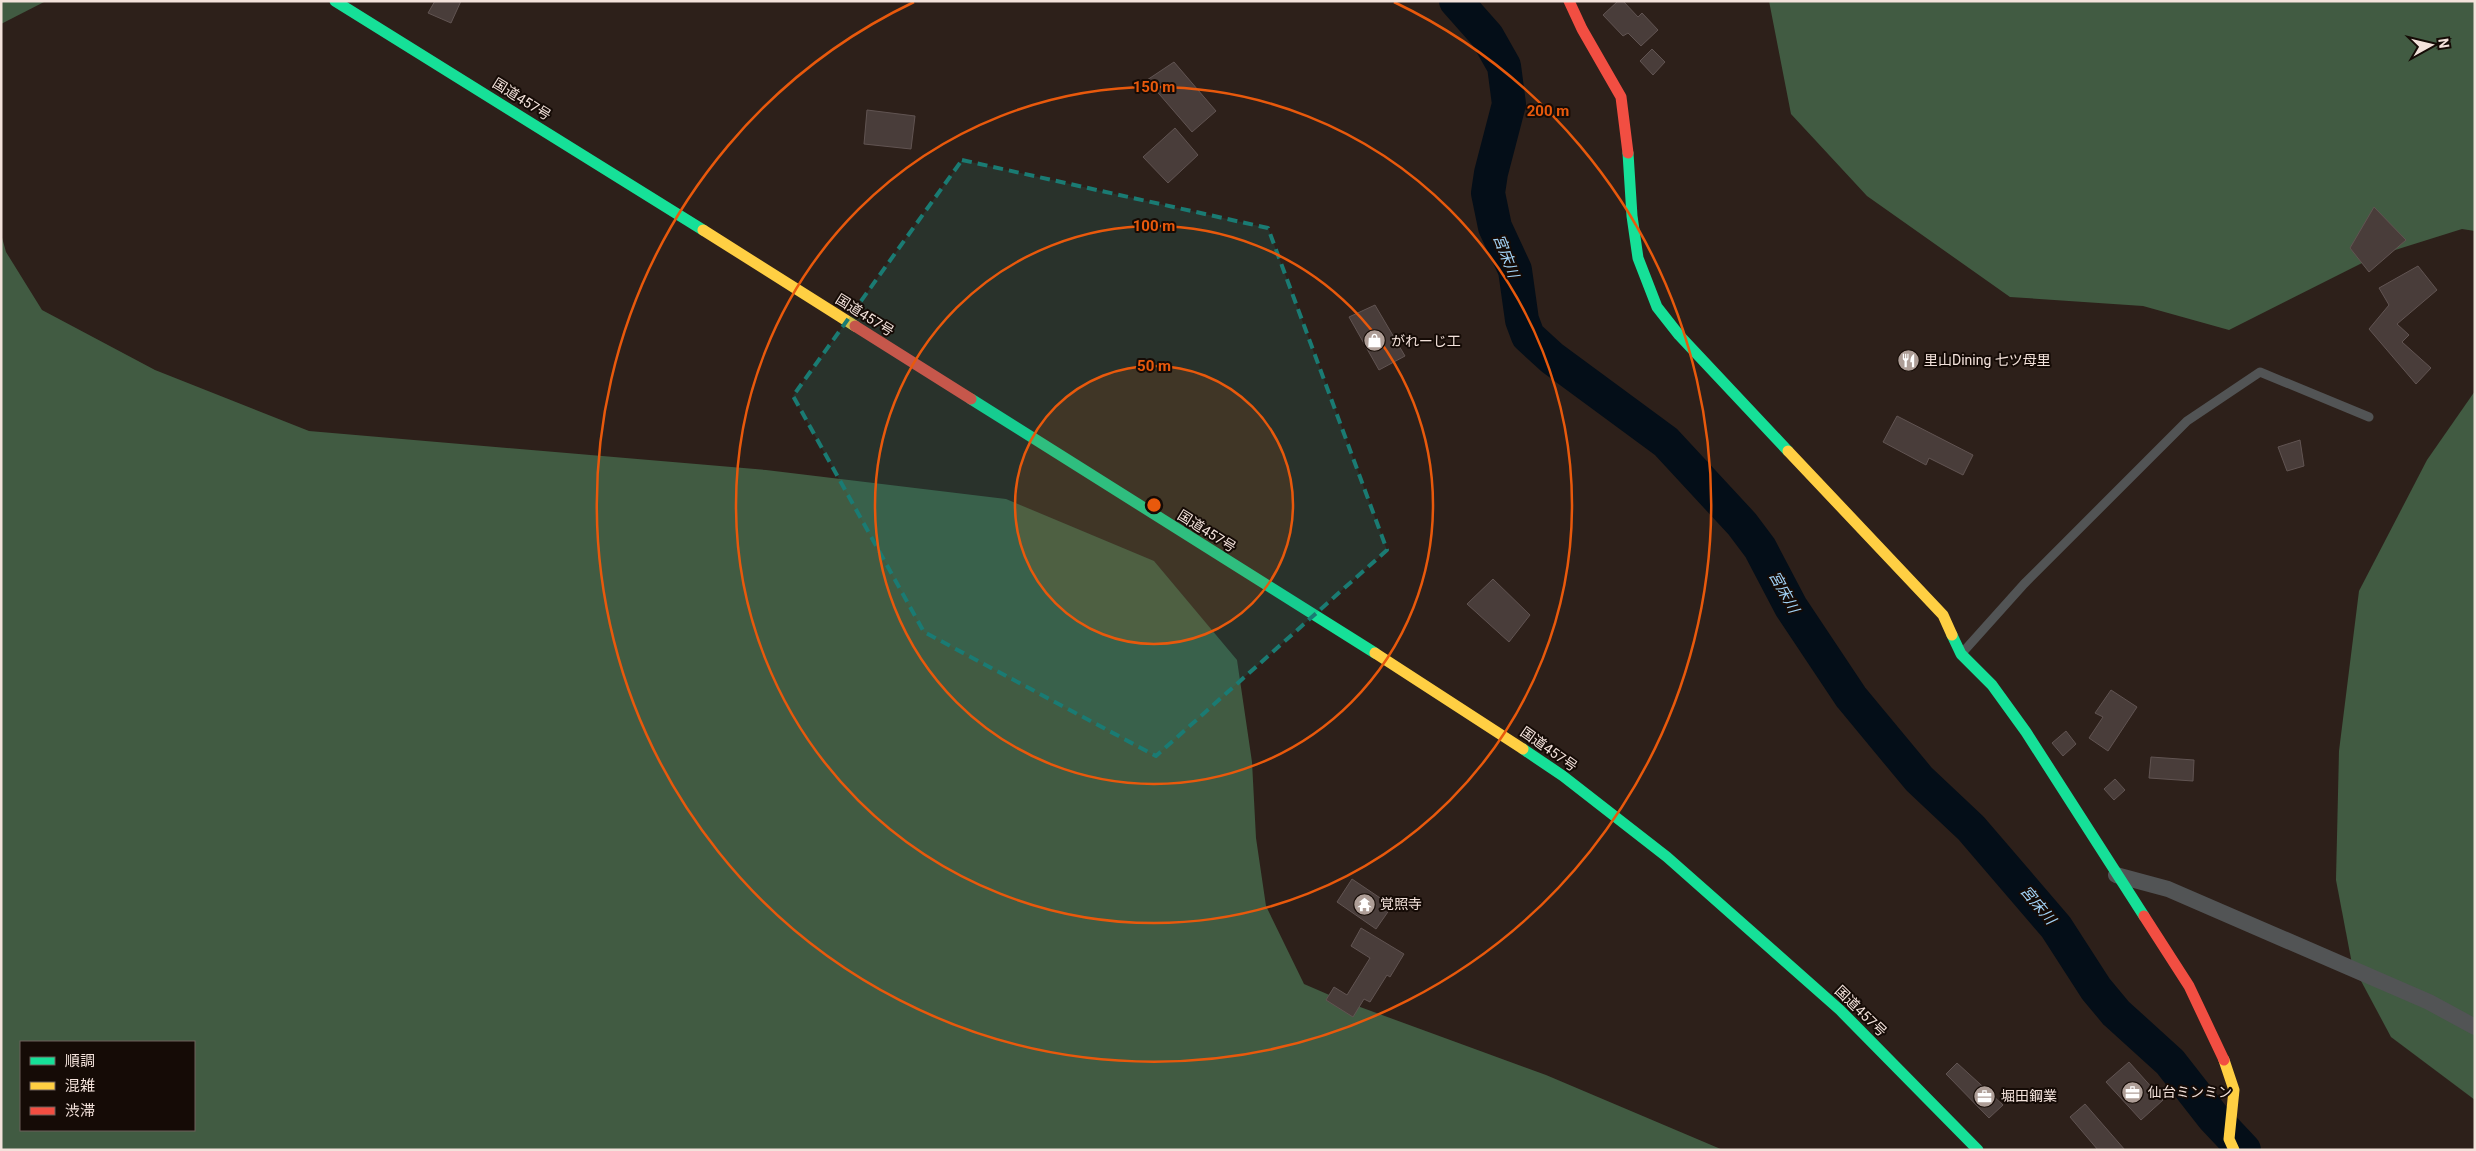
<svg xmlns="http://www.w3.org/2000/svg" width="2476" height="1151" font-family="Roboto,'Noto Sans JP',sans-serif">
  <style>
    .forest { fill: #415b42; fill-rule: evenodd }
    .lines { fill: none; stroke-linecap: round; stroke-linejoin: round }
    .river { stroke: #040e18; stroke-width: 34 }
    .building { fill: #493d3a; stroke: #615452 }
    .lane { stroke: #525455; stroke-width: 9 }
    .street { stroke: #525455; stroke-width: 16 }
    .fast { stroke: #16e098; stroke-width: 11 }
    .slow { stroke: #ffcf43; stroke-width: 11 }
    .jam { stroke: #f24e42; stroke-width: 11 }
    .marked { fill: #1a7b73; fill-opacity: 0.2; stroke: #1a7b73; stroke-width: 4; stroke-dasharray: 10 6; stroke-linejoin: round }
    .ring { fill: none; stroke: #e8590c; stroke-width: 2.5 }
    .labels { text-anchor: middle; dominant-baseline: central; stroke-width: 4; stroke-linejoin: round; paint-order: stroke }
    .street-label { font-size: 14px; fill: #f3e2db; stroke: #150b06 }
    .poi-label { font-size: 14px; fill: #f3e2db; stroke: #150b06; text-anchor: start }
    .water-label { font-size: 15px; font-style: italic; fill: #a1d2f6; stroke: #150b06 }
    .centre { fill: #e8590c; stroke: #150b06; stroke-width: 2.5 }
    .ring-label { font-size: 15px; text-anchor: middle; font-weight: bold; fill: #e8590c; stroke: #150b06; stroke-width: 4; stroke-linejoin: round; paint-order: stroke }
  </style>
  <rect width="100%" height="100%" fill="#2d201a"/>
  <g class="forest">
    <polygon points="1,1 46,1 1,24"/>
    <polygon points="1769,1 2475,1 2475,231 2462,229 2376,256 2229,330 2143,306 2010,297 1867,196 1791,114"/>
    <path d="M1 234 6 252 42 310 155 370 309 431 766 470 1006 499 1154 561 1237 660 1252 762 1256 838 1266 906 1304 984 1341 1000 1546 1075 1723 1150H1ZM21 1042H194V1130H21Z"/>
    <polygon points="2475,391 2475,1100 2391,1037 2352,964 2336,880 2339,751 2359,591 2427,460"/>
  </g>
  <g class="lines">
    <polyline class="river" points="1456,1 1487,36 1504,66 1509,104 1491,173 1488,193 1495,227 1515,270 1522,320 1528,336 1552,358 1666,442 1742,524 1760,548 1791,607 1851,697 1919,779 1971,828 2056,927 2096,989 2116,1013 2170,1062 2213,1117 2244,1150"/>
  </g>
  <g class="building">
    <polygon points="435,1 461,1 451,23 428,13"/>
    <polygon points="1618,1 1623,1 1638,17 1642,13 1658,30 1641,46 1628,33 1623,36 1603,15"/>
    <polygon points="1652,49 1665,62 1653,75 1640,61"/>
    <polygon points="1174,62 1216,111 1192,132 1147,80"/>
    <polygon points="867,110 915,116 911,149 864,144"/>
    <polygon points="1175,128 1198,155 1168,183 1143,157"/>
    <polygon points="2374,207 2406,240 2369,272 2350,248"/>
    <polygon points="2418,266 2437,290 2397,324 2409,335 2402,342 2431,368 2416,384 2369,329 2389,305 2379,288"/>
    <polygon points="1375,305 1405,356 1379,370 1349,317"/>
    <polygon points="1897,416 1973,455 1963,475 1929,458 1926,465 1883,442"/>
    <polygon points="2300,440 2304,466 2287,471 2278,447"/>
    <polygon points="1493,579 1530,615 1509,642 1467,604"/>
    <polygon points="2111,690 2137,707 2108,751 2089,738 2103,717 2095,713"/>
    <polygon points="2066,731 2076,744 2063,756 2052,743"/>
    <polygon points="2151,757 2194,760 2193,781 2149,778"/>
    <polygon points="2115,779 2125,790 2114,800 2104,789"/>
    <polygon points="1352,879 1392,906 1376,929 1337,902"/>
    <polygon points="1361,928 1404,954 1390,977 1387,975 1370,1002 1364,999 1353,1017 1326,1000 1334,987 1347,995 1370,958 1351,946"/>
    <polygon points="2129,1062 2163,1100 2141,1120 2106,1082"/>
    <polygon points="1957,1063 2003,1105 1989,1118 1946,1074"/>
    <polygon points="2085,1104 2125,1150 2098,1150 2070,1117"/>
  </g>
  <g class="lines">
    <polyline class="lane" points="1963,652 2024,584 2187,421 2260,372 2369,417"/>
    <polyline class="street" points="2116,875 2168,889 2429,1002 2475,1027"/>
    <g class="fast">
      <polyline points="335,1 703,230"/>
      <polyline points="1628,153 1632,216 1638,258 1657,307 1679,335 1788,451"/>
      <polyline points="971,399 1375,653"/>
      <polyline points="1952,635 1961,654 1992,685 2026,732 2144,916"/>
      <polyline points="1523,749 1563,776 1667,857 1840,1010 1978,1150"/>
    </g>
    <g class="slow">
      <polyline points="703,230 855,326"/>
      <polyline points="1788,451 1943,615 1952,635"/>
      <polyline points="1375,653 1523,749"/>
      <polyline points="2224,1060 2234,1090 2229,1139 2234,1150"/>
    </g>
    <g class="jam">
      <polyline points="1569,1 1582,29 1621,97 1628,153"/>
      <polyline points="855,326 971,399"/>
      <polyline points="2144,916 2189,986 2224,1060"/>
    </g>
  </g>
  <path class="marked" d="M962 160 1268 228 1387 550 1156 756 924 632 793 396Z"/>
  <circle cx="1154" cy="505" r="139" fill="#e8590c" fill-opacity=".12"/>
  <g class="ring">
    <circle cx="1154" cy="505" r="139"/>
    <circle cx="1154" cy="505" r="279"/>
    <circle cx="1154" cy="505" r="418"/>
    <path d="M1394 2A557 557 0 1 1 914 2"/>
  </g>
  <defs>
    <symbol id="shop-disc" viewBox="-11 -11 22 22"><circle r="9.5" fill="#ae9e97" stroke="#150b06"/><path d="M-5-2.5h2.3a2.7 3.5 0 0 1 5.4 0H5L5.5 6h-11ZM-1.5-2.5h3a1.5 2.3 0 0 0-3 0Z" fill="#fff"/></symbol>
    <symbol id="restaurant-disc" viewBox="-11 -11 22 22"><circle r="9.5" fill="#ae9e97" stroke="#150b06"/><path d="M-5-6h1v4h1v-4h1v4h1v-4h1v5L-1.5 .5V6h-2V.5L-5-1ZM5-6V6H3V1.5H1.5Q1.5-4 5-6Z" fill="#fff"/></symbol>
    <symbol id="temple-disc" viewBox="-11 -11 22 22"><circle r="9.5" fill="#ae9e97" stroke="#150b06"/><path d="M0-6L5-2H3V0L6.5 2.5H4V6H1.5V3h-3V6H-4V2.5H-6.5L-3 0V-2H-5Z" fill="#fff"/></symbol>
    <symbol id="office-disc" viewBox="-11 -11 22 22"><circle r="9.5" fill="#ae9e97" stroke="#150b06"/><path d="M-6-3h4V-5.5h4V-3h4V5H-6ZM-1-4.5V-3h2v-1.5ZM-6 0V1H6V0Z" fill="#fff"/></symbol>
  </defs>
  <g fill-rule="evenodd">
    <use href="#shop-disc" x="1362" y="328" width="25" height="25"/>
    <use href="#restaurant-disc" x="1896" y="348" width="25" height="25"/>
    <use href="#temple-disc" x="1352" y="892" width="25" height="25"/>
    <use href="#office-disc" x="2120" y="1080" width="25" height="25"/>
    <use href="#office-disc" x="1972" y="1084" width="25" height="25"/>
  </g>
  <g class="labels">
    <g class="street-label">
      <text transform="translate(522 99) rotate(32)">国道457号</text>
      <text transform="translate(865 315) rotate(32)">国道457号</text>
      <text transform="translate(1207 531) rotate(32)">国道457号</text>
      <text transform="translate(1549 749) rotate(35)">国道457号</text>
      <text transform="translate(1861 1011) rotate(44)">国道457号</text>
    </g>
    <g class="poi-label">
      <text x="1391" y="341">がれーじ工</text>
      <text x="1924" y="360">里山Dining 七ツ母里</text>
      <text x="1380" y="904">覚照寺</text>
      <text x="2148" y="1092">仙台ミンミン</text>
      <text x="2001" y="1096">堀田鋼業</text>
    </g>
    <g class="water-label">
      <text transform="translate(1506 256) rotate(69)">宮床川</text>
      <text transform="translate(1784 592) rotate(61)">宮床川</text>
      <text transform="translate(2038 905) rotate(50)">宮床川</text>
    </g>
  </g>
  <circle cx="1154" cy="505" r="8" class="centre"/>
  <g class="ring-label">
    <text x="1154" y="92">150 m</text>
    <text x="1548" y="116">200 m</text>
    <text x="1154" y="231">100 m</text>
    <text x="1154" y="371">50 m</text>
  </g>
  <rect width="2476" height="1151" fill="none" stroke="#f3e2db" stroke-width="5"/>
  <rect x="20" y="1041" width="175" height="90" fill="#150b06" stroke="#6e615b"/>
  <rect x="30" y="1057" width="25" height="8" fill="#16e098" stroke="#6e615b"/>
  <text x="65" y="1066" font-size="15" fill="#f3e2db">順調</text>
  <rect x="30" y="1082" width="25" height="8" fill="#ffcf43" stroke="#6e615b"/>
  <text x="65" y="1091" font-size="15" fill="#f3e2db">混雑</text>
  <rect x="30" y="1107" width="25" height="8" fill="#f24e42" stroke="#6e615b"/>
  <text x="65" y="1116" font-size="15" fill="#f3e2db">渋滞</text>
  <g transform="translate(2431 45) rotate(82)" stroke="#150b06" stroke-width="4" paint-order="stroke">
  <path d="M0-4L9 19L0 12L-9 19Z" fill="#f3e2db"/>
  <text y="-8" font-size="14" font-weight="bold" text-anchor="middle" fill="#f3e2db">N</text>
  </g>
</svg>
